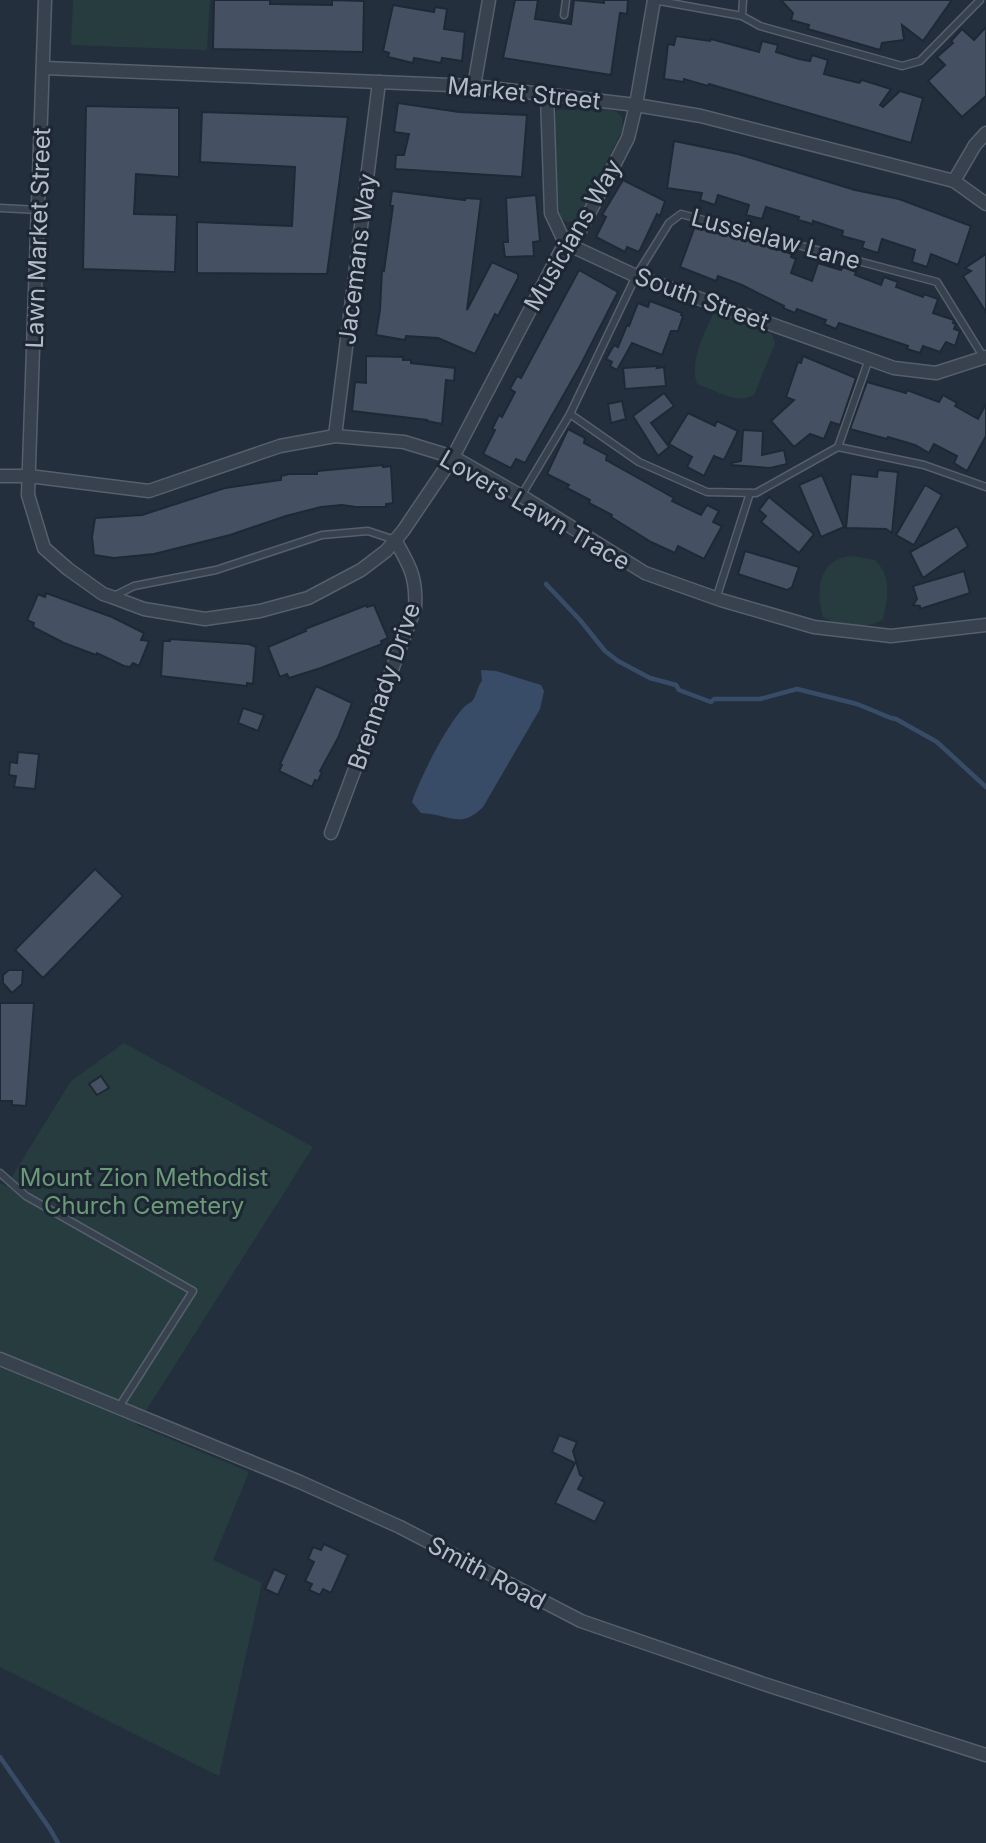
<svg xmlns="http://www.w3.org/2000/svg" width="986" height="1843" font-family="Inter,sans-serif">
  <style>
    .green { fill: #263c3f }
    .water { fill: #394c67 }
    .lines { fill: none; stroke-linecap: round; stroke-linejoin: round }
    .stream { stroke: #394c67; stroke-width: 4.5 }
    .building { fill: #455162; stroke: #1f2835; stroke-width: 2 }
    .service-casing { stroke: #565f6c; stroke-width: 9 }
    .minor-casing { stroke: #565f6c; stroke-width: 15 }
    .service { stroke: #38414e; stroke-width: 6 }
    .minor { stroke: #38414e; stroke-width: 12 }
    .labels { text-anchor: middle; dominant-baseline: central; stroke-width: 6; stroke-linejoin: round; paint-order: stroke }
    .street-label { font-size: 24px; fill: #b4bcc9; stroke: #1d2633 }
    .park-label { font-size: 24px; fill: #6b9a76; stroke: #1d2633 }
  </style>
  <rect width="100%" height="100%" fill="#242f3e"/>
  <g class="green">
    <polygon points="73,0 210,0 207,50 71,45"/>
    <polygon points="594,107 615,111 622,117 623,129 581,213 575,221 568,222 561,219 559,211 553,121 556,110 584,110"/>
    <path d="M717 313 772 334 775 343 754 395C735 405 716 390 697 384 689 361 704 335 713 314Z"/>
    <path d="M852 556 875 560C892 577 888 597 883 619 868 630 838 627 823 617 815 590 819 558 852 556Z"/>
    <polygon points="124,1043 313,1147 137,1425 249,1472 213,1560 262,1583 219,1776 0,1667 0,1183 6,1186 71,1081"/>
  </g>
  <path class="water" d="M481 670 496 671 541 685 544 691 540 709 483 807C460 830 450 814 421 813L412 802C421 776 445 728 464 707 467 704 471 703 473 700 477 694 477 687 482 681Z"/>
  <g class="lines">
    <g class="stream">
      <polyline points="546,584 580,620 605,651 618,661 650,678 676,685 679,690 711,702 714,699 760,699 797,689 857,704 891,718 896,719 937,742 986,787"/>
      <polyline points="0,1757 50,1829 58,1843"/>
    </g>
  </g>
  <g class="building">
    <polygon points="214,0 270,0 270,4 332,5 332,0 364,1 363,52 213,49"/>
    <polygon points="515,0 538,0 535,19 571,24 574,0 604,3 604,0 628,0 627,14 620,13 611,75 503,58"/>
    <polygon points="781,0 952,0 923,41 902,25 904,40 882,43 880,50 808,29 809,25 791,20 793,13"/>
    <polygon points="393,5 434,12 435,7 447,9 444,29 465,32 462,61 442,58 441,63 414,58 413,63 388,57 389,53 383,51"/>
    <polygon points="986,27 986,96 962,117 928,81 945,65 937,57 953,43 951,41 962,29 974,40"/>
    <polygon points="676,36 710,41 711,39 759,52 762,41 778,45 776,52 799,59 810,61 812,55 828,60 824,74 859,83 862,80 891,89 880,105 883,107 900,91 923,98 911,143 709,84 708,86 684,79 684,82 664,79 668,44 674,45"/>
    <polygon points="398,103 459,112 527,115 522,177 395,169 396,155 404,155 409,134 394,132"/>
    <polygon points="86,106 179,108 179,177 136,174 134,214 177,215 175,272 83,269"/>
    <polygon points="202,112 348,117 327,274 197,273 197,222 292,226 295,167 200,162"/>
    <polygon points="674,141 738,154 855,190 899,199 971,226 958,265 931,254 927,267 912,262 915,250 882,239 878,253 862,248 864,242 842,236 843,231 813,221 813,224 798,220 799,217 766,207 762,219 746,215 749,205 718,195 715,205 700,200 702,193 667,188"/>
    <polygon points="623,180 665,201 660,216 657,214 639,252 627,247 625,252 596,237 606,217 602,215"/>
    <polygon points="392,191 465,200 465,198 481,199 467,310 492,262 518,274 518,278 498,316 495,314 475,354 438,338 406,336 405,340 376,335 380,310 382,270 384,271 393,206 390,206"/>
    <polygon points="536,195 540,241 533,242 534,256 505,257 503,242 508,242 506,198"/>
    <polygon points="695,226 723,234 724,231 742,236 792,254 791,257 796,259 791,273 812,281 818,263 841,270 843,267 856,272 855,275 881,285 884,277 898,282 896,287 923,297 924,294 938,299 933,313 954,320 953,323 956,324 954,329 960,331 955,346 946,342 940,352 923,346 920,353 907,349 908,346 839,323 836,329 824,324 826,320 797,309 795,313 783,308 784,306 742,285 718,276 716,281 680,267"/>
    <polygon points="986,254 986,312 963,276 971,271 965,268"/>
    <polygon points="579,270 618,292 580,366 525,463 516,459 511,468 483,454 495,430 492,429 499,415 502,417 515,392 510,389 517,376 521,378"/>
    <polygon points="650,301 682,313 681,315 683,316 678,331 671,331 662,355 632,343 617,370 610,366 612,362 606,359 614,345 618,347 627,325 629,326 638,303 648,307"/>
    <polygon points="366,356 403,357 403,360 411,360 411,363 455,368 454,381 446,380 442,424 427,421 427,420 352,411 355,382 366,383"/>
    <polygon points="803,356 856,378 840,425 831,422 824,439 810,434 794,447 771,421 794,400 786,397 798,362 801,363"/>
    <polygon points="658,366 657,368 664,367 666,386 625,389 623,368"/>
    <polygon points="867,382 906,393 907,390 939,402 943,395 957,403 955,406 978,419 986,404 986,436 967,471 954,463 957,456 934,444 929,453 915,445 888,437 887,439 850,429"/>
    <polygon points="664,393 674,406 651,423 669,447 658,456 633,416"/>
    <polygon points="622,401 626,419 611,423 608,404"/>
    <polygon points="688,413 715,426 717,421 738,431 724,460 714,456 704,476 687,467 692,457 669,444"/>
    <polygon points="568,429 585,438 584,443 607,455 606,460 674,498 672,501 701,515 707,505 719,511 713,522 722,526 704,559 678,546 675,553 651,542 611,517 612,515 589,503 590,500 567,488 569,485 547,474"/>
    <polygon points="743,430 763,431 762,455 784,450 787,464 770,468 731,465 731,463 741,461"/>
    <polygon points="383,465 383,467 391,466 393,503 386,504 386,507 356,507 342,505 321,507 286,516 230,535 154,554 114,558 94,555 92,537 95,518 142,515 225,488 281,480 281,476 289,474 317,474 317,471"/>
    <polygon points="878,470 898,472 892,533 886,529 846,528 851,474 877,477"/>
    <polygon points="822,475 844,527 821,537 799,485"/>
    <polygon points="925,485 942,495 914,545 896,535"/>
    <polygon points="769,497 814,534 799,553 761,522 766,516 759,510"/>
    <polygon points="957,526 968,546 923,578 910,552"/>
    <polygon points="745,551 799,567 792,587 787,590 738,574"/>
    <polygon points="964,571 970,593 920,609 920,606 913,605 917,599 913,586"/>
    <polygon points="46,593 112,617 144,633 141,640 149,641 139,666 133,663 130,667 124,666 97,653 96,655 64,643 33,627 34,623 27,620 38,594 45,597"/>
    <polygon points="367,605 367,607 374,605 388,638 381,641 382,644 321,668 289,678 287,674 280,677 268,647 306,631 305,629"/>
    <polygon points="170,639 249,644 256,647 253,684 247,683 247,686 161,676 163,641 170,641"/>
    <polygon points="316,686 352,703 338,738 320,771 322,772 318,781 315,780 312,787 279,771 282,765 280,764"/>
    <polygon points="243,708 264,715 258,731 238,723"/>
    <polygon points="18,752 39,754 35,789 14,787 16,776 9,775 10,762 17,763"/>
    <polygon points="95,869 123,896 43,978 15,950"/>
    <polygon points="9,970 23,970 22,984 12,993 3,983 3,975"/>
    <polygon points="0,1003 34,1003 26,1106 12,1105 12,1101 0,1101"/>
    <polygon points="101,1076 109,1088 97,1095 89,1084"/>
    <polygon points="559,1435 577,1442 573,1451 580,1475 584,1477 578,1489 605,1502 595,1522 555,1503 575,1463 552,1452"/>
    <polygon points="324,1544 348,1555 331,1593 323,1589 320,1595 309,1590 312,1584 305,1581 314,1562 308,1559 313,1547 321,1550"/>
    <polygon points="274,1569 287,1575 278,1595 265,1589"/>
  </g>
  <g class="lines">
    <defs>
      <g id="service">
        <polyline points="654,0 742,16"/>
        <polyline points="743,0 742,16 760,26 902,66 920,61 980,0"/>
        <polyline points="564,15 566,0"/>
        <polyline points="0,208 39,210"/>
        <polyline points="570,414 639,462 707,492 756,493 838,447 924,465 986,487"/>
        <polyline points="838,447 869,359"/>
        <polyline points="521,496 570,414 636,276 669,223 681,214 937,282 984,358"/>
        <polyline points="114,596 134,586 216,570 322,535 368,531 395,540"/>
        <polyline points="716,599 750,493"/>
        <polyline points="0,1173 26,1196 193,1291 119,1407"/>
      </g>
      <g id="minor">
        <polyline points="45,0 28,495 44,548 68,569 103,594 112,597 144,609 205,619 260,611 308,598 361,570 386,551 403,531 453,457 565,243 581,229 628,138 636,105 654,0"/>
        <polyline points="45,68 474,86 636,105 701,116 954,181 986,204"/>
        <polyline points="474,86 489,0"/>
        <polyline points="547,95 551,213 565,243 636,276 894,368 936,373 986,357"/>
        <polyline points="954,181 975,145 986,133"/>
        <polyline points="335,436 379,82"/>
        <polyline points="0,476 29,476 149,491 280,446 335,436 404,442 453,457 528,500 645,573 721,600 814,627 891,636 986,625"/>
        <path d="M331 833 415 608C417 578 410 566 395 540"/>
        <polyline points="0,1359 300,1482 400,1527 581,1621 764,1684 986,1755"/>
      </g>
    </defs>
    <use href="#service" class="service-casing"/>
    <use href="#minor" class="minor-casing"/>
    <use href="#service" class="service"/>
    <use href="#minor" class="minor"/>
  </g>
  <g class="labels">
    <g class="street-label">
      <text transform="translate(524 93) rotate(6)">Market Street</text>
      <text transform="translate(573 235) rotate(-60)">Musicians Way</text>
      <text transform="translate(38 238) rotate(-88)">Lawn Market Street</text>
      <text transform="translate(776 239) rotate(15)">Lussielaw Lane</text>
      <text transform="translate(357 259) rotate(-83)">Jacemans Way</text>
      <text transform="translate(702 299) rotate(20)">South Street</text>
      <text transform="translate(535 510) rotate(30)">Lovers Lawn Trace</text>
      <text transform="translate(384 686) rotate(-71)">Brennady Drive</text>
      <text transform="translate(487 1573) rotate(28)">Smith Road</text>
    </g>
    <g class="park-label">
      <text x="144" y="1177">Mount Zion Methodist<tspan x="144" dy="28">Church Cemetery</tspan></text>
    </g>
  </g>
</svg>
